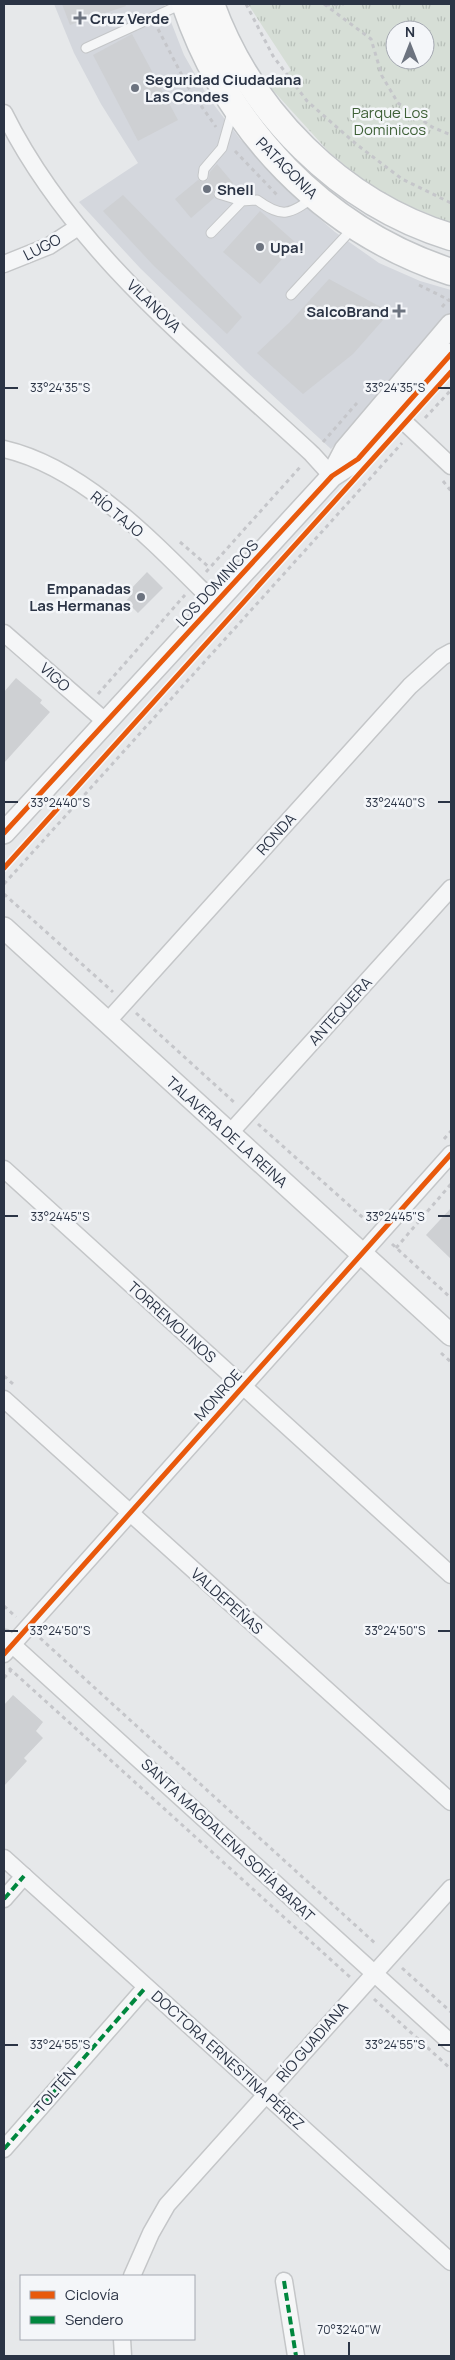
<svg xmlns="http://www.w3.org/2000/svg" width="455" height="2360" font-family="Manrope,sans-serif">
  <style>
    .built { fill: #d4d7dd }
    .park { fill: url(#park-tufts); fill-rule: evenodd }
    .building { fill: #ced0d3 }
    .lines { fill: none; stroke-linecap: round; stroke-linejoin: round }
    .service-casing { stroke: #c4c6c8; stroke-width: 11 }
    .minor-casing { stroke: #c4c6c8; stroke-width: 19 }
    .tertiary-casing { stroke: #c4c6c8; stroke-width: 24 }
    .primary-casing { stroke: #c2c5c8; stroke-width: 29 }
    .path { stroke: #c5c6ca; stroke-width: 3; stroke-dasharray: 4 4; stroke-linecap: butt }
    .service { stroke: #f5f6f7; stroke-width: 9 }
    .minor { stroke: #f5f6f7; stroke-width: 16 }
    .tertiary { stroke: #f5f6f7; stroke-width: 21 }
    .primary { stroke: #f8f8f8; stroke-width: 26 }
    .quiet { stroke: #00873e; stroke-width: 4; stroke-dasharray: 8 4; stroke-linecap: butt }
    .cycleway-casing { stroke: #f4f6f9; stroke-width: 8 }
    .cycleway { stroke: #e8590c; stroke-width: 5 }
    .ticks { fill: none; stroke: #2b3445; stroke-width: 2 }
    .poi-dot { fill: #6c737f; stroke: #f4f6f9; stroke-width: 2 }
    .labels { text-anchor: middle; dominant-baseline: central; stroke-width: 5; stroke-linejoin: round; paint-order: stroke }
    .poi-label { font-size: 15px; font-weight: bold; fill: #2b3445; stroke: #f4f6f9; text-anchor: start }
    .park-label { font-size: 15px; fill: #3f6138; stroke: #f4f6f9 }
    .street-label { font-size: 15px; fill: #2b3445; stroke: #f4f6f9 }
    .ticks-label { font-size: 12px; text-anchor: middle; fill: #2b3445; stroke: #f4f6f9; stroke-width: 5; stroke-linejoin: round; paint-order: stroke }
  </style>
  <defs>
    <pattern id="park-tufts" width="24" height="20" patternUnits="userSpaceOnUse" patternTransform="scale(1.25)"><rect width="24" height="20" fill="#d6ded6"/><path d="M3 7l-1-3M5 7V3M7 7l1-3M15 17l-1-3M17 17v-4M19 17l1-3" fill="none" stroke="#b8bfb9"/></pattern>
  </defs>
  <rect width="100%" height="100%" fill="#e6e8ea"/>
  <polygon class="built" points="54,4 164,4 184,55 208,97 240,139 294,197 335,232 379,263 420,281 451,290 451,314 331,449 246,371 140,268 79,202 138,163 101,104 74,53"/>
  <path class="park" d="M248 4H451V223L380 194 329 152 270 87 291 70ZM395 30H425V60H395Z"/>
  <g class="building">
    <polygon points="62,4 125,4 126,6 70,25"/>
    <polygon points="132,34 178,120 138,141 93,55"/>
    <polygon points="217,164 233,183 225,189 215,189 213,193 214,198 191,218 175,199 198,180 203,182 208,180 210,172"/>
    <polygon points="123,195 242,317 227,334 154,266 103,211"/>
    <polygon points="260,211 296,243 260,284 223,252"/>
    <polygon points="329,279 390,312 353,354 303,394 257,353 289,323"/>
    <polygon points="147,572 163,588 138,613 126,601 132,594 129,591"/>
    <polygon points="16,678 42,700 40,703 50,712 4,763 4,692"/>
    <polygon points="451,1208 451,1259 426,1235"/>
    <polygon points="13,1695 43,1722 36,1731 43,1738 24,1758 27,1761 4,1786 4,1705"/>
  </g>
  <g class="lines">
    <defs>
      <g id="service">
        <polyline points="86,48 182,4"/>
        <polyline points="203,176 204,169 222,148 233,109"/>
        <polyline points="219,194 242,201"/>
        <path d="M211 233 242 201 257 200C283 219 290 214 314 197"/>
        <polyline points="291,295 354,227"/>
      </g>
      <g id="minor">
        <path d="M4 113C73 252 200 350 312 454L332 476"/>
        <polyline points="4,264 49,246 78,227"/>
        <polyline points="398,416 451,466"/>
        <path d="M4 449C86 468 157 546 215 603"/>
        <polyline points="4,633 106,722"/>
        <polyline points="107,1022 410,686 442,657 451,652"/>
        <polyline points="229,1134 451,888"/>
        <polyline points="4,1169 451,1575"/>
        <polyline points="4,1399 451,1802"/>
        <polyline points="5,1638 451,2043"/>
        <polyline points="4,1654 451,1154"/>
        <polyline points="4,1858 451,2262"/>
        <polyline points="4,1899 24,1876"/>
        <polyline points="4,2149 146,1987"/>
        <polyline points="132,2276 151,2233 167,2205 451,1888"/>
        <polyline points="284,2281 296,2356"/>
        <polyline points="122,2339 123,2356"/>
      </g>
      <g id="tertiary">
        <polyline points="332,475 345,450 451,325"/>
        <polyline points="4,833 332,476 358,459 451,354"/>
        <polyline points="4,928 451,1335"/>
      </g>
      <g id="primary">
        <path d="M185 4C228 130 323 230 451 272"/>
        <path d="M211 4C250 112 340 203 451 237"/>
      </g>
    </defs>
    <use href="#service" class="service-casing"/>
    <use href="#minor" class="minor-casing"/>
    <use href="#tertiary" class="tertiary-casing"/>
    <use href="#primary" class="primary-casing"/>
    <g class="path">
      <polyline points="246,4 273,56 307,101 356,144 402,179 451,203"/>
      <polyline points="324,4 371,39 382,76 398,103 432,127 451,135"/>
      <polyline points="326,5 344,4"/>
      <polyline points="158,29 188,87 216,127"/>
      <polyline points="235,151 279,197"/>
      <polyline points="419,285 451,301"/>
      <polyline points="442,307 448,300"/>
      <polyline points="425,418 451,390"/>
      <polyline points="323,442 357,403"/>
      <polyline points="443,481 451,491"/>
      <polyline points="180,542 210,568"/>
      <polyline points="206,572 302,465"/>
      <polyline points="98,694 185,595"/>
      <polyline points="4,884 402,443"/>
      <polyline points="4,894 113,992"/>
      <polyline points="136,1013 235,1103"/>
      <polyline points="258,1124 369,1223"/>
      <polyline points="444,1139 451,1131"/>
      <polyline points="392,1244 451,1298"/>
      <polyline points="396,1248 451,1184"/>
      <polyline points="441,1353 451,1362"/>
      <polyline points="4,1376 13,1384"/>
      <polyline points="4,1606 16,1617"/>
      <polyline points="40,1638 377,1945"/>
      <polyline points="9,1668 351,1978"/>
      <polyline points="4,1678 11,1670"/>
      <polyline points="402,1968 451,2012"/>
      <polyline points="374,1999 451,2069"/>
    </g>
    <use href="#service" class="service"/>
    <use href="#minor" class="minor"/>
    <use href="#tertiary" class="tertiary"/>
    <use href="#primary" class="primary"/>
    <g class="quiet">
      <polyline points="4,1899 24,1876"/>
      <polyline points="4,2149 146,1987"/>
      <polyline points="284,2281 296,2356"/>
    </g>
    <defs>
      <g id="cycleway">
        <polyline points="4,833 332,476 358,459 451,354"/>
        <polyline points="4,868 451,372"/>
        <polyline points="4,1654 451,1154"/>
      </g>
    </defs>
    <use href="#cycleway" class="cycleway-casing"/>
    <use href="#cycleway" class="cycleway"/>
  </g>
  <path class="ticks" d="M5 388H18M438 388H450M5 802H18M438 802H450M5 1216H18M438 1216H450M5 1631H18M438 1631H450M5 2045H18M438 2045H450M349 2342V2355"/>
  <g class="poi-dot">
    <path d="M77.5 10.5h5v5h5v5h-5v5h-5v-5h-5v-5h5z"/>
    <circle cx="135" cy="88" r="5"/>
    <circle cx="207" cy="189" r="5"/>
    <circle cx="260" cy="247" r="5"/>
    <path d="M396.5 303.5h5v5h5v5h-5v5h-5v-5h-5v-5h5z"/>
    <circle cx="141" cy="597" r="5"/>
  </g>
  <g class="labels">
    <g class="poi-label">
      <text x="90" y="18">Cruz Verde</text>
      <text x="145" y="79">Seguridad Ciudadana<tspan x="145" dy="17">Las Condes</tspan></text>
      <text x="217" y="189">Shell</text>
      <text x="270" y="247">Upa!</text>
      <text x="389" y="311" text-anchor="end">SalcoBrand</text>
      <text x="131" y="588" text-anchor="end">Empanadas<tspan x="131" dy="17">Las Hermanas</tspan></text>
    </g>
    <g class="park-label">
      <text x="390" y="112">Parque Los<tspan x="390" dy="17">Dominicos</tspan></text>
    </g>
    <g class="street-label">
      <text transform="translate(287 168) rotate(45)">PATAGONIA</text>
      <text transform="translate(42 247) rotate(-27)">LUGO</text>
      <text transform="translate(154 306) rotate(44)">VILANOVA</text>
      <text transform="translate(117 514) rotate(39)">RÍO TAJO</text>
      <text transform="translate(217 583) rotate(-47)">LOS DOMINICOS</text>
      <text transform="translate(55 677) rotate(42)">VIGO</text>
      <text transform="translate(276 834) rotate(-48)">RONDA</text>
      <text transform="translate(340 1011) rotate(-48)">ANTEQUERA</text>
      <text transform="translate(227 1132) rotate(42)">TALAVERA DE LA REINA</text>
      <text transform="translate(172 1322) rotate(42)">TORREMOLINOS</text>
      <text transform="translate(218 1395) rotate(-48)">MONROE</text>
      <text transform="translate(227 1601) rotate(42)">VALDEPEÑAS</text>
      <text transform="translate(228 1840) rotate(43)">SANTA MAGDALENA SOFÍA BARAT</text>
      <text transform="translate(312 2042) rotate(-49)">RÍO GUADIANA</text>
      <text transform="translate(228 2060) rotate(42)">DOCTORA ERNESTINA PÉREZ</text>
      <text transform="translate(55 2090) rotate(-49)">TOLTÉN</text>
    </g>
  </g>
  <g class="ticks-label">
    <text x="60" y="392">33°24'35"S</text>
    <text x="395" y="392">33°24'35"S</text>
    <text x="60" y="807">33°24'40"S</text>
    <text x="395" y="807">33°24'40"S</text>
    <text x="60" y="1221">33°24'45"S</text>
    <text x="395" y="1221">33°24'45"S</text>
    <text x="60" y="1635">33°24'50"S</text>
    <text x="395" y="1635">33°24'50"S</text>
    <text x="60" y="2049">33°24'55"S</text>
    <text x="395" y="2049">33°24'55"S</text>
    <text x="349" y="2334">70°32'40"W</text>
  </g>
  <rect width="455" height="2360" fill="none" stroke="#2b3445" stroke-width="10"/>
  <rect x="20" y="2275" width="175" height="65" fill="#f4f6f9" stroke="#a4a8b1"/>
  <rect x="30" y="2291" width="25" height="8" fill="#e8590c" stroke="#a4a8b1"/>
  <text x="65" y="2300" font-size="15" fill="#2b3445">Ciclovía</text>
  <rect x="30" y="2316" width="25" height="8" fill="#00873e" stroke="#a4a8b1"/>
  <text x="65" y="2325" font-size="15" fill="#2b3445">Sendero</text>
  <g transform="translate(410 45)"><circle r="24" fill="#f4f6f9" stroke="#a4a8b1"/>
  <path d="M0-4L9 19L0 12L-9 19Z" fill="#6c737f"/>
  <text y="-8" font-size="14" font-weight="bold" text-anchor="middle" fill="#2b3445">N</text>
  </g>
</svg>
